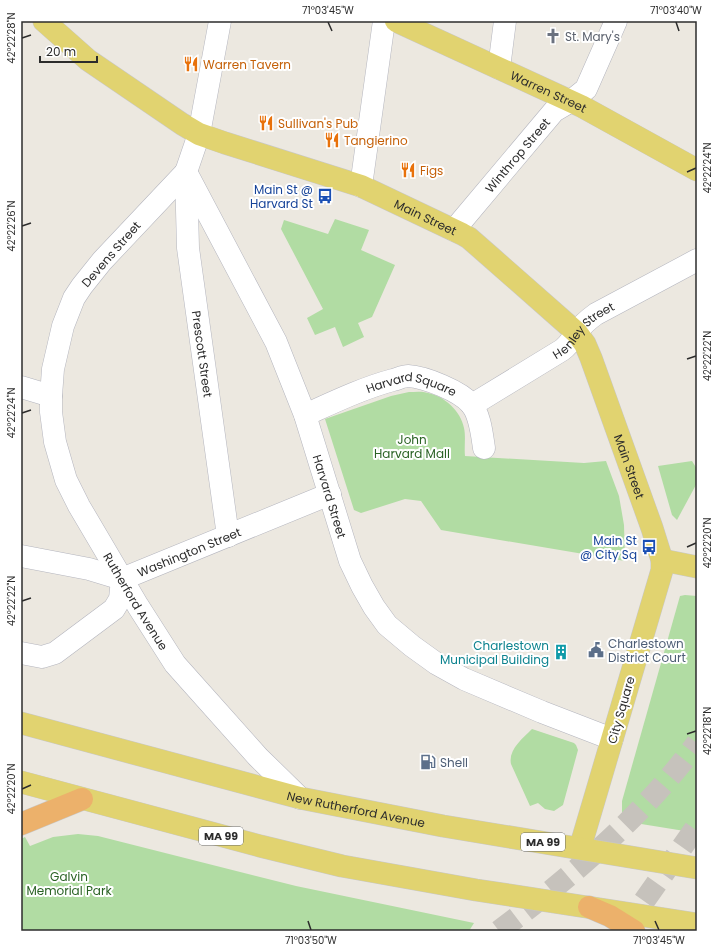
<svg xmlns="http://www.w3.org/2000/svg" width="718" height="952" font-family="Poppins,sans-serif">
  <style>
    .green { fill: #b1dca3 }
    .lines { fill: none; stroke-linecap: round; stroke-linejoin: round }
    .highway-tunnel { stroke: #c6c2bc; stroke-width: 22; stroke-dasharray: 22 11; stroke-linecap: butt }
    .minor-casing { stroke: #b4b5be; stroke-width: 23 }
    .major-casing { stroke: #c8c8c8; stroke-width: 23 }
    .highway-casing { stroke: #c8c8c8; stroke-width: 23 }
    .minor { stroke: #fff; stroke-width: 22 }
    .major { stroke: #e1d370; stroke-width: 22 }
    .highway { stroke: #ecb16b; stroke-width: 22 }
    .ticks { fill: none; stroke: #2c2c2c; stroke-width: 1.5 }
    .labels { text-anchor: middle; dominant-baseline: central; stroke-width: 4; stroke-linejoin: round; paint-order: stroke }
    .shield { fill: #fff; stroke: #6b6b6b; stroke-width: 1 }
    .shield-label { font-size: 11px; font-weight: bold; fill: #2c2c2c }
    .worship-label { font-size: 12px; fill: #5b616d; stroke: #fff; text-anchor: start }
    .food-label { font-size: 12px; fill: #c56008; stroke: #fff; text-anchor: start }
    .street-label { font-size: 12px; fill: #2c2c2c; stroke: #fff }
    .transit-label { font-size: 12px; fill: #164399; stroke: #fff; text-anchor: end }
    .park-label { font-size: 12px; fill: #2a6224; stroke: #fff }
    .service-label { font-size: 12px; fill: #4e5e75; stroke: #fff; text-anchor: start }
    .culture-label { font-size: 12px; fill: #0d838f; stroke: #fff; text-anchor: end }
    .neatline { fill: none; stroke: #2c2c2c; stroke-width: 1.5 }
    .ticks-label { font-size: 10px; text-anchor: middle; fill: #2c2c2c }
  </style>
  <rect width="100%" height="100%" fill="#ece8e0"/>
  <g class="green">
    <polygon points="335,219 369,230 361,250 395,265 372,317 358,323 364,337 343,347 335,327 315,335 307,318 323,309 281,229 284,220 328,234"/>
    <path d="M409 392C415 392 422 391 428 393 444 396 461 411 464 428 466 437 464 447 465 456L584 463 606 461 619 496 624 525 625 561 441 530 421 501 405 499 361 513 354 510 325 419 391 396Z"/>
    <polygon points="692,461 697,469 697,483 677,520 672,515 658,466"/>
    <polygon points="685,595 697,596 697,833 635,823 622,815 622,801 680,596"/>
    <path d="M532 729 574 743 576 745 578 750 563 805 554 811 545 809 538 803 530 806 511 764C508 750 522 739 532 729Z"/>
    <polygon points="78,834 98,836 296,886 474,923 469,931 21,931 21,839 25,837 30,846 53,837"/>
  </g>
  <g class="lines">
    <g class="highway-tunnel">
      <polyline points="625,928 697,826"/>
      <path d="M499 931C572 876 642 817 697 743"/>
    </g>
    <defs>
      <g id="minor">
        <path id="s1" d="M220 21 199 134 186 172 188 248 228 536"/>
        <polyline points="499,68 505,21"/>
        <path id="s2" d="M186 172 102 261 82 286 74 298 63 326 53 369 51 396V412L55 442 66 480 79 506 138 606 175 664 258 757 300 798"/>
        <path id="s3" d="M186 172 276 342 305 415 350 561 362 586 374 607 387 625 412 646 437 664 464 679 542 712 612 739"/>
        <polyline points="361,186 384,21"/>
        <path id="s4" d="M454 230 554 111 571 101 586 89 616 21"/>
        <polyline points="21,387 51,396"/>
        <path id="s5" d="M472 405 562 350C569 345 572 339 577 332 582 325 589 319 596 314L697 260"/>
        <path id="s6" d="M305 415C334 402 363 388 393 380 398 379 403 376 408 376 425 377 460 391 471 404 480 414 482 435 484 448"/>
        <path id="s7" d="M21 556 89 569 122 579 330 494"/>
        <polyline points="21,653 42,657 55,653 114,609 120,599 122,579"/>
      </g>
      <g id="major">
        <path id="s8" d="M44 21 88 60 182 124 199 134 225 143 361 186 462 234 469 238 493 259 577 333 585 344 591 358 652 528 662 560V570L660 577 580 848"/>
        <path id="s9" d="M396 21 581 106 697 170"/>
        <polyline points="662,560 697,567"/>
        <path id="s10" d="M21 723 300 798 443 826 697 868"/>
        <polyline points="21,782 260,846 342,866 476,890 697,924"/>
      </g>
      <g id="highway">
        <polyline points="21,824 82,799"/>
        <polyline points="589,907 610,916 634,931"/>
      </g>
    </defs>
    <use href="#minor" class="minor-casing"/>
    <use href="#major" class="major-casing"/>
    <use href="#highway" class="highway-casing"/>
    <use href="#minor" class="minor"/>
    <use href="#major" class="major"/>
    <use href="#highway" class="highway"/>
  </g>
  <path class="ticks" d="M328 22 332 31M676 22 679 31M22 38 31 35M687 172 696 168M22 226 31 223M687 359 696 356M22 413 31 410M687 547 696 543M22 601 31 598M687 734 696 731M22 789 31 785M308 921 311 930M655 921 659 930"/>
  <defs>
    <symbol id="church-bare" viewBox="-9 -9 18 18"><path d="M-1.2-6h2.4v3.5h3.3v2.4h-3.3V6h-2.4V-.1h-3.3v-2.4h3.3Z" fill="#6b7280" stroke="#fff" stroke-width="2.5" paint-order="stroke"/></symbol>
    <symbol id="restaurant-bare" viewBox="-9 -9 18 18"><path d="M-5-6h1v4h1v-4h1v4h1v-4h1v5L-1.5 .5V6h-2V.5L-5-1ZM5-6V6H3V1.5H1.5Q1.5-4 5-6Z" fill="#e8710a" stroke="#fff" stroke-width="2.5" paint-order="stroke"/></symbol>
    <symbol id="bus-bare" viewBox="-9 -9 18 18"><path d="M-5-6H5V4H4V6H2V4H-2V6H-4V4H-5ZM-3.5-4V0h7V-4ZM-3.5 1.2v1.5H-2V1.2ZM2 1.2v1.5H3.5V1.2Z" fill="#1a4fb4" stroke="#fff" stroke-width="2.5" paint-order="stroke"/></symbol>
    <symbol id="civic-bare" viewBox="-9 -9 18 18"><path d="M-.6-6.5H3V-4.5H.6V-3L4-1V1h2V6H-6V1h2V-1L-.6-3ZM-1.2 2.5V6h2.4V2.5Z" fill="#5c6f8a" stroke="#fff" stroke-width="2.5" paint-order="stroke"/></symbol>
    <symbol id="building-bare" viewBox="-9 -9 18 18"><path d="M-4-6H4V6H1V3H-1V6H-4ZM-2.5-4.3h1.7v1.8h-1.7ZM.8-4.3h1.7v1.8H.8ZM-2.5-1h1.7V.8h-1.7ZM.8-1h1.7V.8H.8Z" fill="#0f9aa8" stroke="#fff" stroke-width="2.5" paint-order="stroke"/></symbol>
    <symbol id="fuel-bare" viewBox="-9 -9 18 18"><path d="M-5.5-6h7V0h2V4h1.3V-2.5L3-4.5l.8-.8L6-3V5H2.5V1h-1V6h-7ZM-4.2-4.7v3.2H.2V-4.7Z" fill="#5c6f8a" stroke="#fff" stroke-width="2.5" paint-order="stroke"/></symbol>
  </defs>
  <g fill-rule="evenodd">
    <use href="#church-bare" x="542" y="25" width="22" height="22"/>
    <use href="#restaurant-bare" x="180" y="53" width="22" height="22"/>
    <use href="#restaurant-bare" x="255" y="112" width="22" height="22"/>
    <use href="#restaurant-bare" x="321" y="129" width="22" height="22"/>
    <use href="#restaurant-bare" x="397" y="159" width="22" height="22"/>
    <use href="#bus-bare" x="314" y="185" width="22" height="22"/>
    <use href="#bus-bare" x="638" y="536" width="22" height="22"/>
    <use href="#civic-bare" x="585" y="639" width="22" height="22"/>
    <use href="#building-bare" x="550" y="641" width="22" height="22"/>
    <use href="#fuel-bare" x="417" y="751" width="22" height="22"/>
  </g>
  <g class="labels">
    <g class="shield">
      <rect x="199" y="827" width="44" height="18" rx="3"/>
      <rect x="521" y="833" width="44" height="18" rx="3"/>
    </g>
    <g class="shield-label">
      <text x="221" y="836">MA 99</text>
      <text x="543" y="842">MA 99</text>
    </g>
    <g class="worship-label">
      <text x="565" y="36">St. Mary's</text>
    </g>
    <g class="food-label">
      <text x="203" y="64">Warren Tavern</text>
      <text x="278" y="123">Sullivan's Pub</text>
      <text x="344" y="140">Tangierino</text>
      <text x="420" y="170">Figs</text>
    </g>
    <g class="street-label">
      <text stroke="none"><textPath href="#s9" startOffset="168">Warren Street</textPath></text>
      <text stroke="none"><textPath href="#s4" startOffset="98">Winthrop Street</textPath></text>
      <text stroke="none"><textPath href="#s8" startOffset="434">Main Street</textPath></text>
      <text transform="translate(111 254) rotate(-49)">Devens Street</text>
      <text stroke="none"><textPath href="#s5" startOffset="135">Henley Street</textPath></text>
      <text stroke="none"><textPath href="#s1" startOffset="338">Prescott Street</textPath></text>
      <text stroke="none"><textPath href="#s6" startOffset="114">Harvard Square</textPath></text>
      <text stroke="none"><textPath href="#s8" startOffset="770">Main Street</textPath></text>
      <text stroke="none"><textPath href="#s3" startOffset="356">Harvard Street</textPath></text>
      <text stroke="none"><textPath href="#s7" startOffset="176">Washington Street</textPath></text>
      <text stroke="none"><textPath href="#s2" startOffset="496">Rutherford Avenue</textPath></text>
      <text transform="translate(621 710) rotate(-74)">City Square</text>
      <text stroke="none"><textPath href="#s10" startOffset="346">New Rutherford Avenue</textPath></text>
    </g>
    <g class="transit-label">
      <text x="313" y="189">Main St @<tspan x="313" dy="14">Harvard St</tspan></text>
      <text x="637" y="540">Main St<tspan x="637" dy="14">@ City Sq</tspan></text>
    </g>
    <g class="park-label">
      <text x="412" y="439">John<tspan x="412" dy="14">Harvard Mall</tspan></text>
      <text x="69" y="876">Galvin<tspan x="69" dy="14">Memorial Park</tspan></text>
    </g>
    <g class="service-label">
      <text x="608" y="643">Charlestown<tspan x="608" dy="14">District Court</tspan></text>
      <text x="440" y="762">Shell</text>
    </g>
    <g class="culture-label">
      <text x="549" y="645">Charlestown<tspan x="549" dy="14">Municipal Building</tspan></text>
    </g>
  </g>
  <rect width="718" height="952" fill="none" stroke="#ffffff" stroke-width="44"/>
  <path d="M40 56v6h57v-6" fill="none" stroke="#2c2c2c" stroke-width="2"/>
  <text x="46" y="56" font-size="12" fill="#2c2c2c" stroke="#ffffff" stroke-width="3" paint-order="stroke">20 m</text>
  <rect x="22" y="22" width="674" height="908" class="neatline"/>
  <g class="ticks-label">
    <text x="328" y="14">71°03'45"W</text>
    <text x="676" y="14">71°03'40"W</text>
    <text transform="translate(11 38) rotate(-90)" y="4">42°22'28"N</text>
    <text transform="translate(707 168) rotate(-90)" y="4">42°22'24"N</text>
    <text transform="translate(11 226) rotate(-90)" y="4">42°22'26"N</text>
    <text transform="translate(707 356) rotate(-90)" y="4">42°22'22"N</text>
    <text transform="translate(11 413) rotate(-90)" y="4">42°22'24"N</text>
    <text transform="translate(707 543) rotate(-90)" y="4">42°22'20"N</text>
    <text transform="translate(11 601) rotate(-90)" y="4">42°22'22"N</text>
    <text transform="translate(707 731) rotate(-90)" y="4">42°22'18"N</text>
    <text transform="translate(11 789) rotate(-90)" y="4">42°22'20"N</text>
    <text x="311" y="944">71°03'50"W</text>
    <text x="659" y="944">71°03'45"W</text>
  </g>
</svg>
